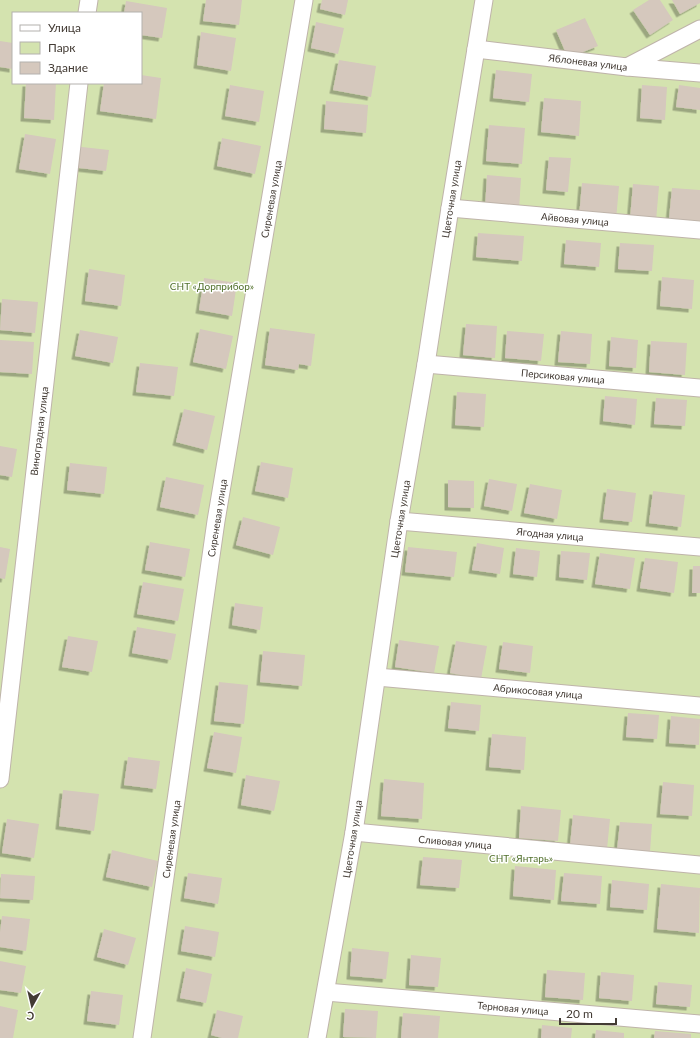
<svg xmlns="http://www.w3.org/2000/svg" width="700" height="1038" font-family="Lato,sans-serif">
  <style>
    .green { fill: #d4e3af; fill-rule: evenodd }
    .building { fill: #d5c8bd; filter: url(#shadow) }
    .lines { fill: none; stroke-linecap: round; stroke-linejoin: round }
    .street-casing { stroke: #bfb4aa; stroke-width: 19 }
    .street { stroke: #fff; stroke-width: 17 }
    .labels { text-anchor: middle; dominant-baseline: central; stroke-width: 3; stroke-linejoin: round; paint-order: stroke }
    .street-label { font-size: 10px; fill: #433b34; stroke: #fff }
    .park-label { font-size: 10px; fill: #51702c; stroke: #fff }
  </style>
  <defs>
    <filter id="shadow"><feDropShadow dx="-3.5" dy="3.5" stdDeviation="0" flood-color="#0004"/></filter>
  </defs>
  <rect width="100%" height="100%" fill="#f1ebe4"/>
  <path class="green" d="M0 0H700V1038H0ZM13 13H141V83H13Z"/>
  <g class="building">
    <polygon points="206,0 242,0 239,25 203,21"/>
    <polygon points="322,0 348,0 345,15 320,9"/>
    <polygon points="649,0 660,0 673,20 650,35 633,10"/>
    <polygon points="672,0 700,0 700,3 680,14"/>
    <polygon points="126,1 167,8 162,38 141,35 141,13 124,13"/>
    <polygon points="585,18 598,46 568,58 556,30"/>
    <polygon points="316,22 344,28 338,54 311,48"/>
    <polygon points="201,32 236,38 231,71 197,65"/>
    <polygon points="0,41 13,43 13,69 0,67"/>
    <polygon points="339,60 376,66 371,97 333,90"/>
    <polygon points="496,70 532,74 529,102 493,98"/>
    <polygon points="141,75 161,78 156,119 100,111 104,83 141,83"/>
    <polygon points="26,83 56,83 54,120 24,118"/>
    <polygon points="230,85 264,91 259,122 225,116"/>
    <polygon points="642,85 667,87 665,120 640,118"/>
    <polygon points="679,85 700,88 700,110 676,107"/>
    <polygon points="544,98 581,101 579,136 541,132"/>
    <polygon points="326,101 368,105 366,133 324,129"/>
    <polygon points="489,125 525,128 522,164 486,161"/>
    <polygon points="25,134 56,139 50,174 19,169"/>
    <polygon points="222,138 261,146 255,174 217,166"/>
    <polygon points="73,146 109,150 106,171 70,167"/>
    <polygon points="549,157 571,158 568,192 546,190"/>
    <polygon points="487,175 521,178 519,210 485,208"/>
    <polygon points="582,183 619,186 616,220 579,217"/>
    <polygon points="633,184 659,186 656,221 630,219"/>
    <polygon points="672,188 700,190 700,221 669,219"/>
    <polygon points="478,233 524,236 522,261 476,257"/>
    <polygon points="566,240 601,243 599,267 564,264"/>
    <polygon points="620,243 654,245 652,271 618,269"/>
    <polygon points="89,269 125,275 121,306 85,301"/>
    <polygon points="662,277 694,280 692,309 660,306"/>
    <polygon points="204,278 237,283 232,316 199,310"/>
    <polygon points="2,299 38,302 35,333 0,330"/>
    <polygon points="466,324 497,326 495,358 463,355"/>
    <polygon points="270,328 315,334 311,366 299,364 298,370 265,365"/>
    <polygon points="200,329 233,336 226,369 193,362"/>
    <polygon points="80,330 118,337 113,363 75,356"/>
    <polygon points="507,331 544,334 541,361 505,358"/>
    <polygon points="561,331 592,334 590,364 558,362"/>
    <polygon points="611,337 638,340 636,368 609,366"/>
    <polygon points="0,340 34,342 32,374 0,372"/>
    <polygon points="651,341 687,343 685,375 649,372"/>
    <polygon points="140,363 178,367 174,396 136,392"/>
    <polygon points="457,392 486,394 484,427 455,425"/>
    <polygon points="605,396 637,399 635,425 603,421"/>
    <polygon points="656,398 687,400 685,426 654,424"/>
    <polygon points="184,409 215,416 207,450 176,442"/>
    <polygon points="0,446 17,449 12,477 0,475"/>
    <polygon points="261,462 293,468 288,498 255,491"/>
    <polygon points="70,463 107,467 104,494 67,490"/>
    <polygon points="166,477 204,485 198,515 160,507"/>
    <polygon points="489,479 517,484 512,511 484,506"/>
    <polygon points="448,480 474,481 474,508 448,507"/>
    <polygon points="530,484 562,490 557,519 524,513"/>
    <polygon points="607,489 636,493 632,522 603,519"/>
    <polygon points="653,491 685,495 681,527 649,523"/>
    <polygon points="243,517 280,527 273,555 236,545"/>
    <polygon points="150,542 190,549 185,577 145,570"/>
    <polygon points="477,543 504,548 500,574 472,570"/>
    <polygon points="0,547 10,549 5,579 0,578"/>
    <polygon points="408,547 457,552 454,577 405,572"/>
    <polygon points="516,548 540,551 537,577 513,574"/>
    <polygon points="561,551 590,553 587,580 559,577"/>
    <polygon points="600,553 635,558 630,589 595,584"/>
    <polygon points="645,558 678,562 674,593 640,588"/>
    <polygon points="693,566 700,566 700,593 692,593"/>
    <polygon points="143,582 184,589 178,621 137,614"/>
    <polygon points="235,603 263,607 260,630 232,625"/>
    <polygon points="137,627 176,634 171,660 132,653"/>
    <polygon points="68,636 98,641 92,672 62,667"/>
    <polygon points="399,640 439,646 434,673 395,667"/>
    <polygon points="456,641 487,646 481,679 450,673"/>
    <polygon points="503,642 533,646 530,673 499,669"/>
    <polygon points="263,651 305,655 302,686 260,682"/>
    <polygon points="219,682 248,685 244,724 214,721"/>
    <polygon points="451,702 481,705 479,731 448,728"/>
    <polygon points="628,713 659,715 657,739 626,737"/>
    <polygon points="671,716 700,719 699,745 669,743"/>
    <polygon points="214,732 242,737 236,773 207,768"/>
    <polygon points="492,734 526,737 524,770 489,767"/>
    <polygon points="128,757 160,761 156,789 124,785"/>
    <polygon points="246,775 280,781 274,811 241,805"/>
    <polygon points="384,779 424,783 422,819 381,816"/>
    <polygon points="663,782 694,785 692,816 660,814"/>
    <polygon points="63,790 99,794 94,831 59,826"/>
    <polygon points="521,806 561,810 558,841 519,838"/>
    <polygon points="573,815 610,819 607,849 570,846"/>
    <polygon points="7,819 39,824 34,858 2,853"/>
    <polygon points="620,822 652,824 650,852 617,850"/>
    <polygon points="112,850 158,861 152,887 106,877"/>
    <polygon points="423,857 462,860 459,888 420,885"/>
    <polygon points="515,866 556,870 554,900 513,896"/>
    <polygon points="188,873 222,878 218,904 184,898"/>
    <polygon points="564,873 602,876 600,904 561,901"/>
    <polygon points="1,874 35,876 33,900 0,898"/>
    <polygon points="612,880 649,884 647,910 610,907"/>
    <polygon points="661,884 700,888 699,933 657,929"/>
    <polygon points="2,916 30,919 26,951 0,947 0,932"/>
    <polygon points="185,926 219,932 215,957 181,951"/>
    <polygon points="104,929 136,938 128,965 97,957"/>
    <polygon points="352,948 389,952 386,979 350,976"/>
    <polygon points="411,955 441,958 438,987 409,985"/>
    <polygon points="0,961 26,966 21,993 0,990"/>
    <polygon points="186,968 212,974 206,1003 180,998"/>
    <polygon points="547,970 585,973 583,1000 545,997"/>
    <polygon points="601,972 634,975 632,1001 599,998"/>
    <polygon points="658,982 692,985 690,1007 656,1004"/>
    <polygon points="91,991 123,995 119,1025 87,1021"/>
    <polygon points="0,1006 18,1010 13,1038 0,1038"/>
    <polygon points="345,1009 378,1011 376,1038 343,1037"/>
    <polygon points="217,1010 243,1016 238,1038 222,1038 211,1035"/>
    <polygon points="403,1013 440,1016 438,1038 401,1038"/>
    <polygon points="542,1025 572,1028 571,1038 541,1038"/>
    <polygon points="596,1030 624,1033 624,1038 595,1038"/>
    <polygon points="655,1031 691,1034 691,1038 654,1038"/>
  </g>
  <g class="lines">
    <defs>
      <g id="street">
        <polyline points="87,13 89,0"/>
        <polyline points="476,49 627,67 700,73"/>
        <polyline points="627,67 700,29"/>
        <polyline points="450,208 700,230"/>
        <polyline points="426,364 700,388"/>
        <polyline points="399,521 700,547"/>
        <polyline points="377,677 700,706"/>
        <polyline points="0,779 79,83"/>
        <polyline points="354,832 700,865"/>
        <polyline points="326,992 700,1024"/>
        <polyline points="142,1038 216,521 304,0"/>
        <polyline points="317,1038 354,832 399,521 426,364 450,208 484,0"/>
      </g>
    </defs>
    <use href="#street" class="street-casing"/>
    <use href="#street" class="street"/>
  </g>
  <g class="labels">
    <g class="street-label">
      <text transform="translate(588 62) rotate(7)">Яблоневая улица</text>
      <text transform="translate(271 199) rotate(-80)">Сиреневая улица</text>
      <text transform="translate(451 199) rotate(-81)">Цветочная улица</text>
      <text transform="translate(575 219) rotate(5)">Айвовая улица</text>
      <text transform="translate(563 376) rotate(5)">Персиковая улица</text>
      <text transform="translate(39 431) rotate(-83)">Виноградная улица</text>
      <text transform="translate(217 518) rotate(-81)">Сиреневая улица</text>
      <text transform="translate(400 519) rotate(-81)">Цветочная улица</text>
      <text transform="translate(550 534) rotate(5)">Ягодная улица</text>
      <text transform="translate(538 691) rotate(5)">Абрикосовая улица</text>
      <text transform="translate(171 839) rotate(-82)">Сиреневая улица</text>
      <text transform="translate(352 839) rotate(-81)">Цветочная улица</text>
      <text transform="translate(455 842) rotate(5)">Сливовая улица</text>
      <text transform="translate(513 1008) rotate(5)">Терновая улица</text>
    </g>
    <g class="park-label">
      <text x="212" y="286">СНТ «Дорприбор»</text>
      <text x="521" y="858">СНТ «Янтарь»</text>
    </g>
  </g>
  <rect x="12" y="12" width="130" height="72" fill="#ffffff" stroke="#b4b1ae"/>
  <rect x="20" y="25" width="20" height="6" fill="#ffffff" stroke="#b4b1ae"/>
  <text x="48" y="32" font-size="12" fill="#433b34">Улица</text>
  <rect x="20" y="42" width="20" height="12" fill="#d4e3af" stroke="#b4b1ae"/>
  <text x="48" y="52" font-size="12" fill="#433b34">Парк</text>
  <rect x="20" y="62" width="20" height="12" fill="#d5c8bd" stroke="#b4b1ae"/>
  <text x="48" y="72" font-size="12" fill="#433b34">Здание</text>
  <g transform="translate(32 1006) rotate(188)" stroke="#ffffff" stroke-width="3" paint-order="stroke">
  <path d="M0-3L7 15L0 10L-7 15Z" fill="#433b34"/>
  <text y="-6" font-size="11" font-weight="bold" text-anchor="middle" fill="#433b34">С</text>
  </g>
  <path d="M560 1018v6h56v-6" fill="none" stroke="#433b34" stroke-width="2"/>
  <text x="566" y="1018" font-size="12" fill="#433b34" stroke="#ffffff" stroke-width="3" paint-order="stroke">20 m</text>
</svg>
